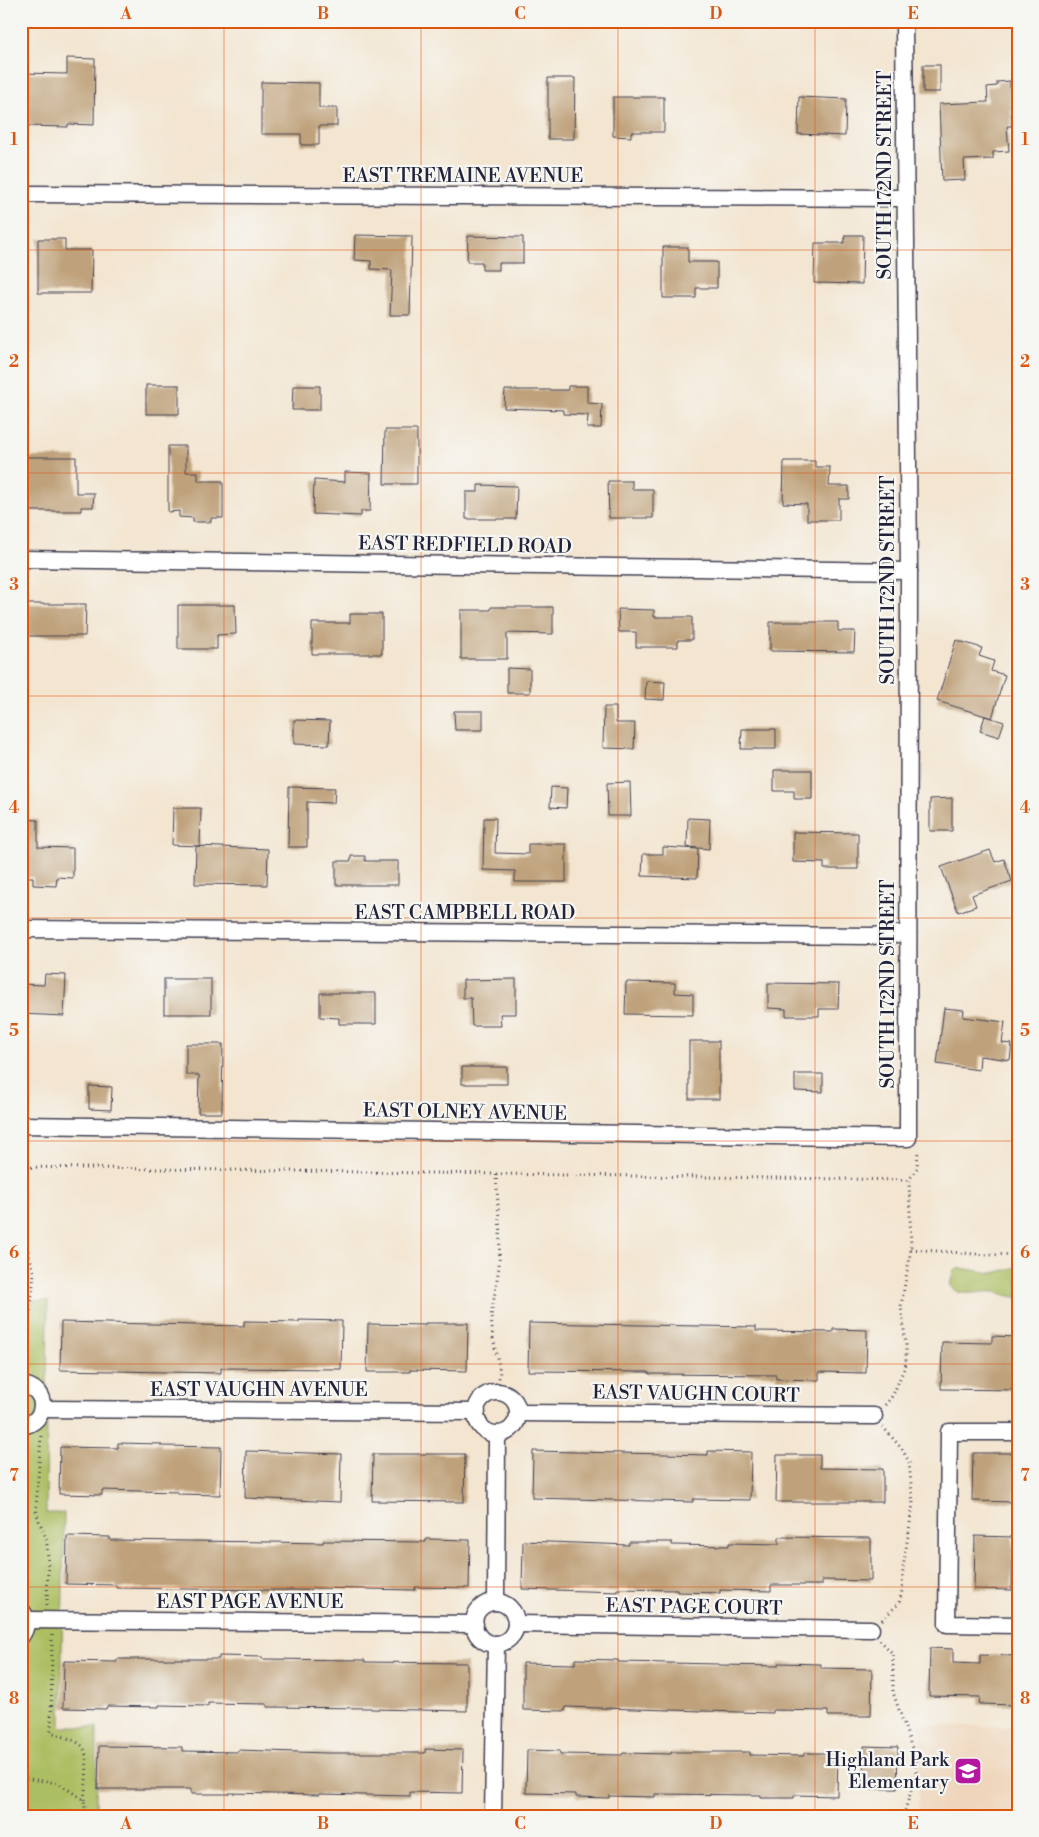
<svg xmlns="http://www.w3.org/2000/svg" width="1039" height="1837" font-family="'Libre Bodoni',serif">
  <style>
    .built { fill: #efd6bb }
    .green { fill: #acbe62; stroke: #67704e }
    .building { fill: #bfa27c }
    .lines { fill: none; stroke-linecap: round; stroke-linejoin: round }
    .minor-casing { stroke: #413f51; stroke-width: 19 }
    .path { stroke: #413f51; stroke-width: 3; stroke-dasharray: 1 4; stroke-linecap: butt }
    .minor { stroke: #fff; stroke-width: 16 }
    .grid { fill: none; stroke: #de560e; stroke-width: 1; stroke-opacity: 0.55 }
    .labels { text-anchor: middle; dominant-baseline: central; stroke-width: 4.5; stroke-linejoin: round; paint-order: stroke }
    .street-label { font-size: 19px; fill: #22223b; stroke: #f6f6f2 }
    .poi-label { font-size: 19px; fill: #22223b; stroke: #f6f6f2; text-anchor: end }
    .neatline { fill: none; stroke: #de560e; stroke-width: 2 }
    .grid-label { font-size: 16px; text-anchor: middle; font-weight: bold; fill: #de560e }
  </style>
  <rect width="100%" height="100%" fill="#f6f6f2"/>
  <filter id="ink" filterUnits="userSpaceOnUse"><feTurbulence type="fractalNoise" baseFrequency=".02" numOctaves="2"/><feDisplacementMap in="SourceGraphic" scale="10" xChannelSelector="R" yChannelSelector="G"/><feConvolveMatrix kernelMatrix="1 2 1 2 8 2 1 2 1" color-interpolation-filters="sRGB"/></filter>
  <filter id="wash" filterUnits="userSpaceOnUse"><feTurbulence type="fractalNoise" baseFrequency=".0096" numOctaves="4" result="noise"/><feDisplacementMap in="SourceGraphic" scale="20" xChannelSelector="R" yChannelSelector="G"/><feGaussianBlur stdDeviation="1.12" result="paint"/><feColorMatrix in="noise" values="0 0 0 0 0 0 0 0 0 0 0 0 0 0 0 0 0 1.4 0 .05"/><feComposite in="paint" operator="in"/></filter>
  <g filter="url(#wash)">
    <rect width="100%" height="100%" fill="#f3e5d0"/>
    <polygon class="built" points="920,1725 1018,1727 1018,1816 918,1816"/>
    <g class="green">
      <path d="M1018 1267V1298C1010 1296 1002 1294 995 1292 981 1290 960 1299 950 1286L953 1271 960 1268 993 1273Z"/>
      <polygon points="21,1300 48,1301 46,1513 64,1513 61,1727 97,1727 96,1816 21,1816"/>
    </g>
    <g id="blocks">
      <g class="building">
        <polygon points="67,58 95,59 94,125 68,124 68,127 23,126 21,73 67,74"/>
        <rect x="923" y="65" width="17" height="27"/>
        <polygon points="548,78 575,78 574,139 548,139"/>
        <polygon points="1010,81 1012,126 1007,126 1009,151 993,152 993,159 964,160 965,180 942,181 939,104 988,102 987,87 997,86 997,82"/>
        <polygon points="261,82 319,83 319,108 337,108 337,126 319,126 319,145 301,145 301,134 261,134"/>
        <polygon points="613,97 664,97 664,132 631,132 631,137 613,136"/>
        <polygon points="799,97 846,99 845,136 798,134"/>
        <polygon points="355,235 412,236 410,315 390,315 392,270 371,269 371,261 354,260"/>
        <polygon points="845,235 863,235 862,284 814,283 815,243 844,243"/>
        <polygon points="468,236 523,237 523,263 499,263 499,270 482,270 482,262 467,262"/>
        <polygon points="38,239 65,239 65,250 92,250 91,293 38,293"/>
        <polygon points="663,247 688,247 688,262 717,262 717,288 696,288 696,298 663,298"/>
        <rect x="146" y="385" width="33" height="29"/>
        <polygon points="293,386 320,386 320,410 292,410"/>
        <polygon points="568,386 587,386 587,403 602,404 601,428 587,428 588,415 563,414 563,410 504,408 505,390 568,390"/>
        <polygon points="385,430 417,430 417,484 384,484"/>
        <polygon points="168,446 186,446 186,472 198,472 198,481 223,481 223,518 211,518 211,522 193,522 193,518 179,517 179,511 168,512"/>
        <polygon points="21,457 76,457 76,493 94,493 93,507 81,507 81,511 21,511"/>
        <polygon points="784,461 815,461 815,467 830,467 829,486 849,486 849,499 839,499 839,520 807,520 807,504 783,503"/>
        <polygon points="345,472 371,473 370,511 361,511 361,516 313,514 314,480 345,482"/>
        <polygon points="608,481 632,481 632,489 653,489 653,518 609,518"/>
        <polygon points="478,485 517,486 516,519 466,519 466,492 478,492"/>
        <polygon points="21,604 86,604 85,636 21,636"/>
        <polygon points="178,605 235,605 236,634 217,635 217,649 178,649"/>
        <polygon points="491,607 553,607 553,634 507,633 507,659 461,659 461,610 491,610"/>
        <polygon points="618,609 654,610 654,617 692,617 692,640 678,640 678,647 636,647 636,632 619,632"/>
        <polygon points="350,614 382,614 382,654 312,654 312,623 350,623"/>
        <polygon points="770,622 838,622 838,631 855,631 854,652 770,651"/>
        <polygon points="956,640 982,648 979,656 994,661 991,671 1005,675 992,718 937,701"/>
        <polygon points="507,668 530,669 530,693 507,693"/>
        <polygon points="646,681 665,682 664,700 645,699"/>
        <polygon points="604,707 616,707 616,723 635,723 634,749 603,748"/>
        <polygon points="454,711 483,711 483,730 455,730"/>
        <polygon points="985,716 1004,722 999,737 980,731"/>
        <polygon points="294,720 330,721 329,745 294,744"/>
        <polygon points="742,729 776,729 776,749 741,749"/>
        <polygon points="774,770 812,770 812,799 794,799 794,791 774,791"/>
        <polygon points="630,782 631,816 608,816 607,783"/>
        <polygon points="289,787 335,788 334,803 307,802 307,847 288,847"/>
        <polygon points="551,787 567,788 566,808 550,807"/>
        <polygon points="952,798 952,831 930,831 930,799"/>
        <polygon points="173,808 201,808 200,846 172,845"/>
        <polygon points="484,818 496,818 495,853 528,854 528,844 566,844 566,882 515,882 515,871 483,870"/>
        <polygon points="688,818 710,819 709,849 687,847"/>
        <polygon points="24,819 38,820 38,847 73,848 73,878 57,877 56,886 33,885 33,877 21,877 21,848 24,848"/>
        <polygon points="793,832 858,833 858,869 824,869 824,863 793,862"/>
        <polygon points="196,846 268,849 267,885 195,884"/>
        <polygon points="663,847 698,849 697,878 642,876 643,854 663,854"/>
        <polygon points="990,850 995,862 1004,859 1012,881 972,895 976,906 958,912 941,867"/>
        <polygon points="351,856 365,856 365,861 398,861 398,885 336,885 336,861 351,861"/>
        <polygon points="45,974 66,975 64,1016 21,1014 21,984 44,985"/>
        <rect x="164" y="979" width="47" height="35"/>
        <polygon points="516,979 516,1014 500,1014 501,1026 472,1026 471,998 463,998 463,980"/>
        <polygon points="626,982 675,983 675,993 693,994 693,1015 625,1014"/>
        <polygon points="768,983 839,984 838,1009 819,1009 819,1016 786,1016 786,1009 768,1008"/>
        <polygon points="320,993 376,993 376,1024 339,1024 339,1018 320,1017"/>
        <polygon points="944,1008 964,1010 963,1017 1005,1022 1002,1043 1012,1044 1010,1060 980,1056 979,1070 937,1064"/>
        <rect x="689" y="1041" width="30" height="58"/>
        <polygon points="186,1044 223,1044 222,1113 198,1113 199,1075 186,1075"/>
        <rect x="462" y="1067" width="45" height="17"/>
        <polygon points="795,1074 823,1074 823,1092 795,1091"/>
        <polygon points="89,1086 112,1087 111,1110 89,1109"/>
        <polygon points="299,1320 342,1321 341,1369 221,1368 221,1373 60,1370 61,1322 244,1326 244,1321 299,1322"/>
        <polygon points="425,1323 468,1323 467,1371 410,1370 410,1372 367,1372 368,1324 425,1325"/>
        <polygon points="529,1323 756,1327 756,1331 833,1332 833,1329 867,1330 866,1373 819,1372 819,1380 776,1379 776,1375 649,1374 649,1372 528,1371"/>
        <polygon points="992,1336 1018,1337 1018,1390 941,1389 942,1342 992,1343"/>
        <polygon points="118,1443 161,1444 161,1446 221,1447 220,1495 178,1494 178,1492 102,1490 102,1495 59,1494 60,1447 118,1448"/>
        <polygon points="246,1451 341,1454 340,1502 245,1498"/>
        <polygon points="533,1451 708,1455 708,1451 751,1452 750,1500 693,1499 693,1502 532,1498"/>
        <polygon points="973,1453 1015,1453 1015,1502 972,1501"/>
        <polygon points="373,1454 465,1454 464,1502 372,1501"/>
        <polygon points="777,1455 820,1455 820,1468 883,1469 883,1502 776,1502"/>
        <polygon points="67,1536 110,1537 110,1540 270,1542 323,1543 323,1541 426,1542 426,1539 470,1540 469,1588 415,1587 415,1590 312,1588 312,1590 262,1590 116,1588 116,1585 66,1584"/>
        <polygon points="975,1536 1013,1537 1012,1590 974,1589"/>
        <polygon points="779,1537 871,1538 871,1581 822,1580 822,1585 771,1585 771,1591 720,1590 720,1593 677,1592 677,1590 617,1589 617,1592 522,1589 523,1541 629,1545 629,1542 672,1542 672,1545 729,1546 729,1543 779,1544"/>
        <polygon points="930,1648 953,1649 953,1663 980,1664 980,1655 1018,1656 1018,1705 979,1704 980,1697 929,1696"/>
        <polygon points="219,1656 262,1657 262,1659 365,1660 365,1662 467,1663 467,1711 371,1709 371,1708 267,1707 267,1704 208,1703 208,1706 159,1705 159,1707 107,1706 106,1709 63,1708 64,1661 117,1662 117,1659 219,1659"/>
        <polygon points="575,1659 618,1660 618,1662 719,1664 719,1665 778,1666 778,1663 821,1664 821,1668 872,1669 871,1716 828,1716 828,1711 773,1710 773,1713 566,1707 565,1711 523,1710 523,1663 575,1664"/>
        <polygon points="99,1746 182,1747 182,1751 238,1752 238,1750 327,1753 425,1753 425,1749 463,1750 462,1793 410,1792 410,1796 320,1794 320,1795 229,1793 229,1794 191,1794 191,1789 98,1789"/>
        <polygon points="864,1746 898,1747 897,1789 863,1789"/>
        <polygon points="527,1750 560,1751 560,1754 622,1755 623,1753 671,1754 671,1752 750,1752 750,1755 804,1756 804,1753 838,1753 837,1796 794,1795 794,1798 761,1798 761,1795 655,1794 655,1797 609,1796 609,1798 576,1797 576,1794 526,1793"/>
      </g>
    </g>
  </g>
  <g filter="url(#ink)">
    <use href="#blocks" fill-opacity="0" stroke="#413f51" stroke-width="1"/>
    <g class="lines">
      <defs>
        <g id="minor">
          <polyline points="21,194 905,198"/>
          <polyline points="21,559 909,571"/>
          <polyline points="21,929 872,936 908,933"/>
          <polyline points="21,1125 908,1138 909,571 904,21"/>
          <path d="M21 1385C49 1387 49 1423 21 1426"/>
          <circle cx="497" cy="1413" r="21"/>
          <polyline points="42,1409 477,1412"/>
          <polyline points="518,1413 874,1416"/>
          <polyline points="1018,1432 949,1432 947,1624 1018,1625"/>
          <polyline points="496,1602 497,1434"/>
          <circle cx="495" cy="1623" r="21"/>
          <polyline points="26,1620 475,1624"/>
          <polyline points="516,1624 871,1629"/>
          <path d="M21 1636C27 1628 28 1619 22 1611"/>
          <polyline points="493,1816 496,1644"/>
        </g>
      </defs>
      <use href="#minor" class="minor-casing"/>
      <g class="path">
        <polyline points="21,1167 909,1180"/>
        <polyline points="496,1174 500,1233 499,1267 491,1317 493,1338 500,1371 497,1392"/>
        <polyline points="21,1227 34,1272 31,1306 21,1356"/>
        <polyline points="911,1249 988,1255 1018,1254"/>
        <polyline points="885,1405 893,1395 906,1364 906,1345 901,1306 911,1249 909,1180 917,1168 918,1151"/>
        <path d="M41 1436 36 1508C37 1522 46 1532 47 1545 49 1565 47 1585 47 1605"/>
        <polyline points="882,1620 899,1603 902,1591 903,1568 913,1504 909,1462 902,1449 883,1427"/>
        <path d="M52 1635 51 1732C60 1736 74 1739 81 1745 91 1753 85 1788 84 1800"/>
        <polyline points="880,1640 893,1654 893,1692 916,1760 916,1776 905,1810 898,1816"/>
        <polyline points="21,1778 58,1783 84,1800 86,1816"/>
      </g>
      <use href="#minor" class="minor"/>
    </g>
  </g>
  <path class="grid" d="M224 21V1816M421 21V1816M618 21V1816M815 21V1816M21 250H1018M21 473H1018M21 696H1018M21 918H1018M21 1141H1018M21 1364H1018M21 1587H1018"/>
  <defs>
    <symbol id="school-square" viewBox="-11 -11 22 22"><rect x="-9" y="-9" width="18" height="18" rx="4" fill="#b5179e" stroke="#f6f6f2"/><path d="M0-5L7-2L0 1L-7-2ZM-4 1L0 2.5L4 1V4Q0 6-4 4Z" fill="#fff"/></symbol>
  </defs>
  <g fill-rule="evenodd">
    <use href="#school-square" x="952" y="1755" width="32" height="32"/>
  </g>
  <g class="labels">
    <g class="street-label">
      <text transform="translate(885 175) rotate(-90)">SOUTH 172ND STREET</text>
      <text x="463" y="176">EAST TREMAINE AVENUE</text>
      <text transform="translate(465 545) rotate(1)">EAST REDFIELD ROAD</text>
      <text transform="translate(888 580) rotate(-90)">SOUTH 172ND STREET</text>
      <text x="465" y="913">EAST CAMPBELL ROAD</text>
      <text transform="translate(888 984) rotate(-90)">SOUTH 172ND STREET</text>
      <text transform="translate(465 1112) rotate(1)">EAST OLNEY AVENUE</text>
      <text x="259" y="1390">EAST VAUGHN AVENUE</text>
      <text transform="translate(696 1394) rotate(1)">EAST VAUGHN COURT</text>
      <text x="250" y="1602">EAST PAGE AVENUE</text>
      <text transform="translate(694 1607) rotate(1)">EAST PAGE COURT</text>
    </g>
    <g class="poi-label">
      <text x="949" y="1760">Highland Park<tspan x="949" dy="22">Elementary</tspan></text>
    </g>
  </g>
  <rect width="1039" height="1837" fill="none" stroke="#f6f6f2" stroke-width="55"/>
  <rect x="28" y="28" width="984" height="1782" class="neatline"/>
  <g class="grid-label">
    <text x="126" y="19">A</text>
    <text x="323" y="19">B</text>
    <text x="520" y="19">C</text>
    <text x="716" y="19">D</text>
    <text x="913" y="19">E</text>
    <text x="14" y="145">1</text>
    <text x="1025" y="145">1</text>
    <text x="14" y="367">2</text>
    <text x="1025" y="367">2</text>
    <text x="14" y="590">3</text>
    <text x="1025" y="590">3</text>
    <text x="14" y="813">4</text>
    <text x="1025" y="813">4</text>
    <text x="14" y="1036">5</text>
    <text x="1025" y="1036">5</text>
    <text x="14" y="1258">6</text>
    <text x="1025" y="1258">6</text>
    <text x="14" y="1481">7</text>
    <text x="1025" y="1481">7</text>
    <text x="14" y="1704">8</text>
    <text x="1025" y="1704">8</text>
    <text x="126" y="1829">A</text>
    <text x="323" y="1829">B</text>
    <text x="520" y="1829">C</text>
    <text x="716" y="1829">D</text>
    <text x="913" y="1829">E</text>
  </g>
</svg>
